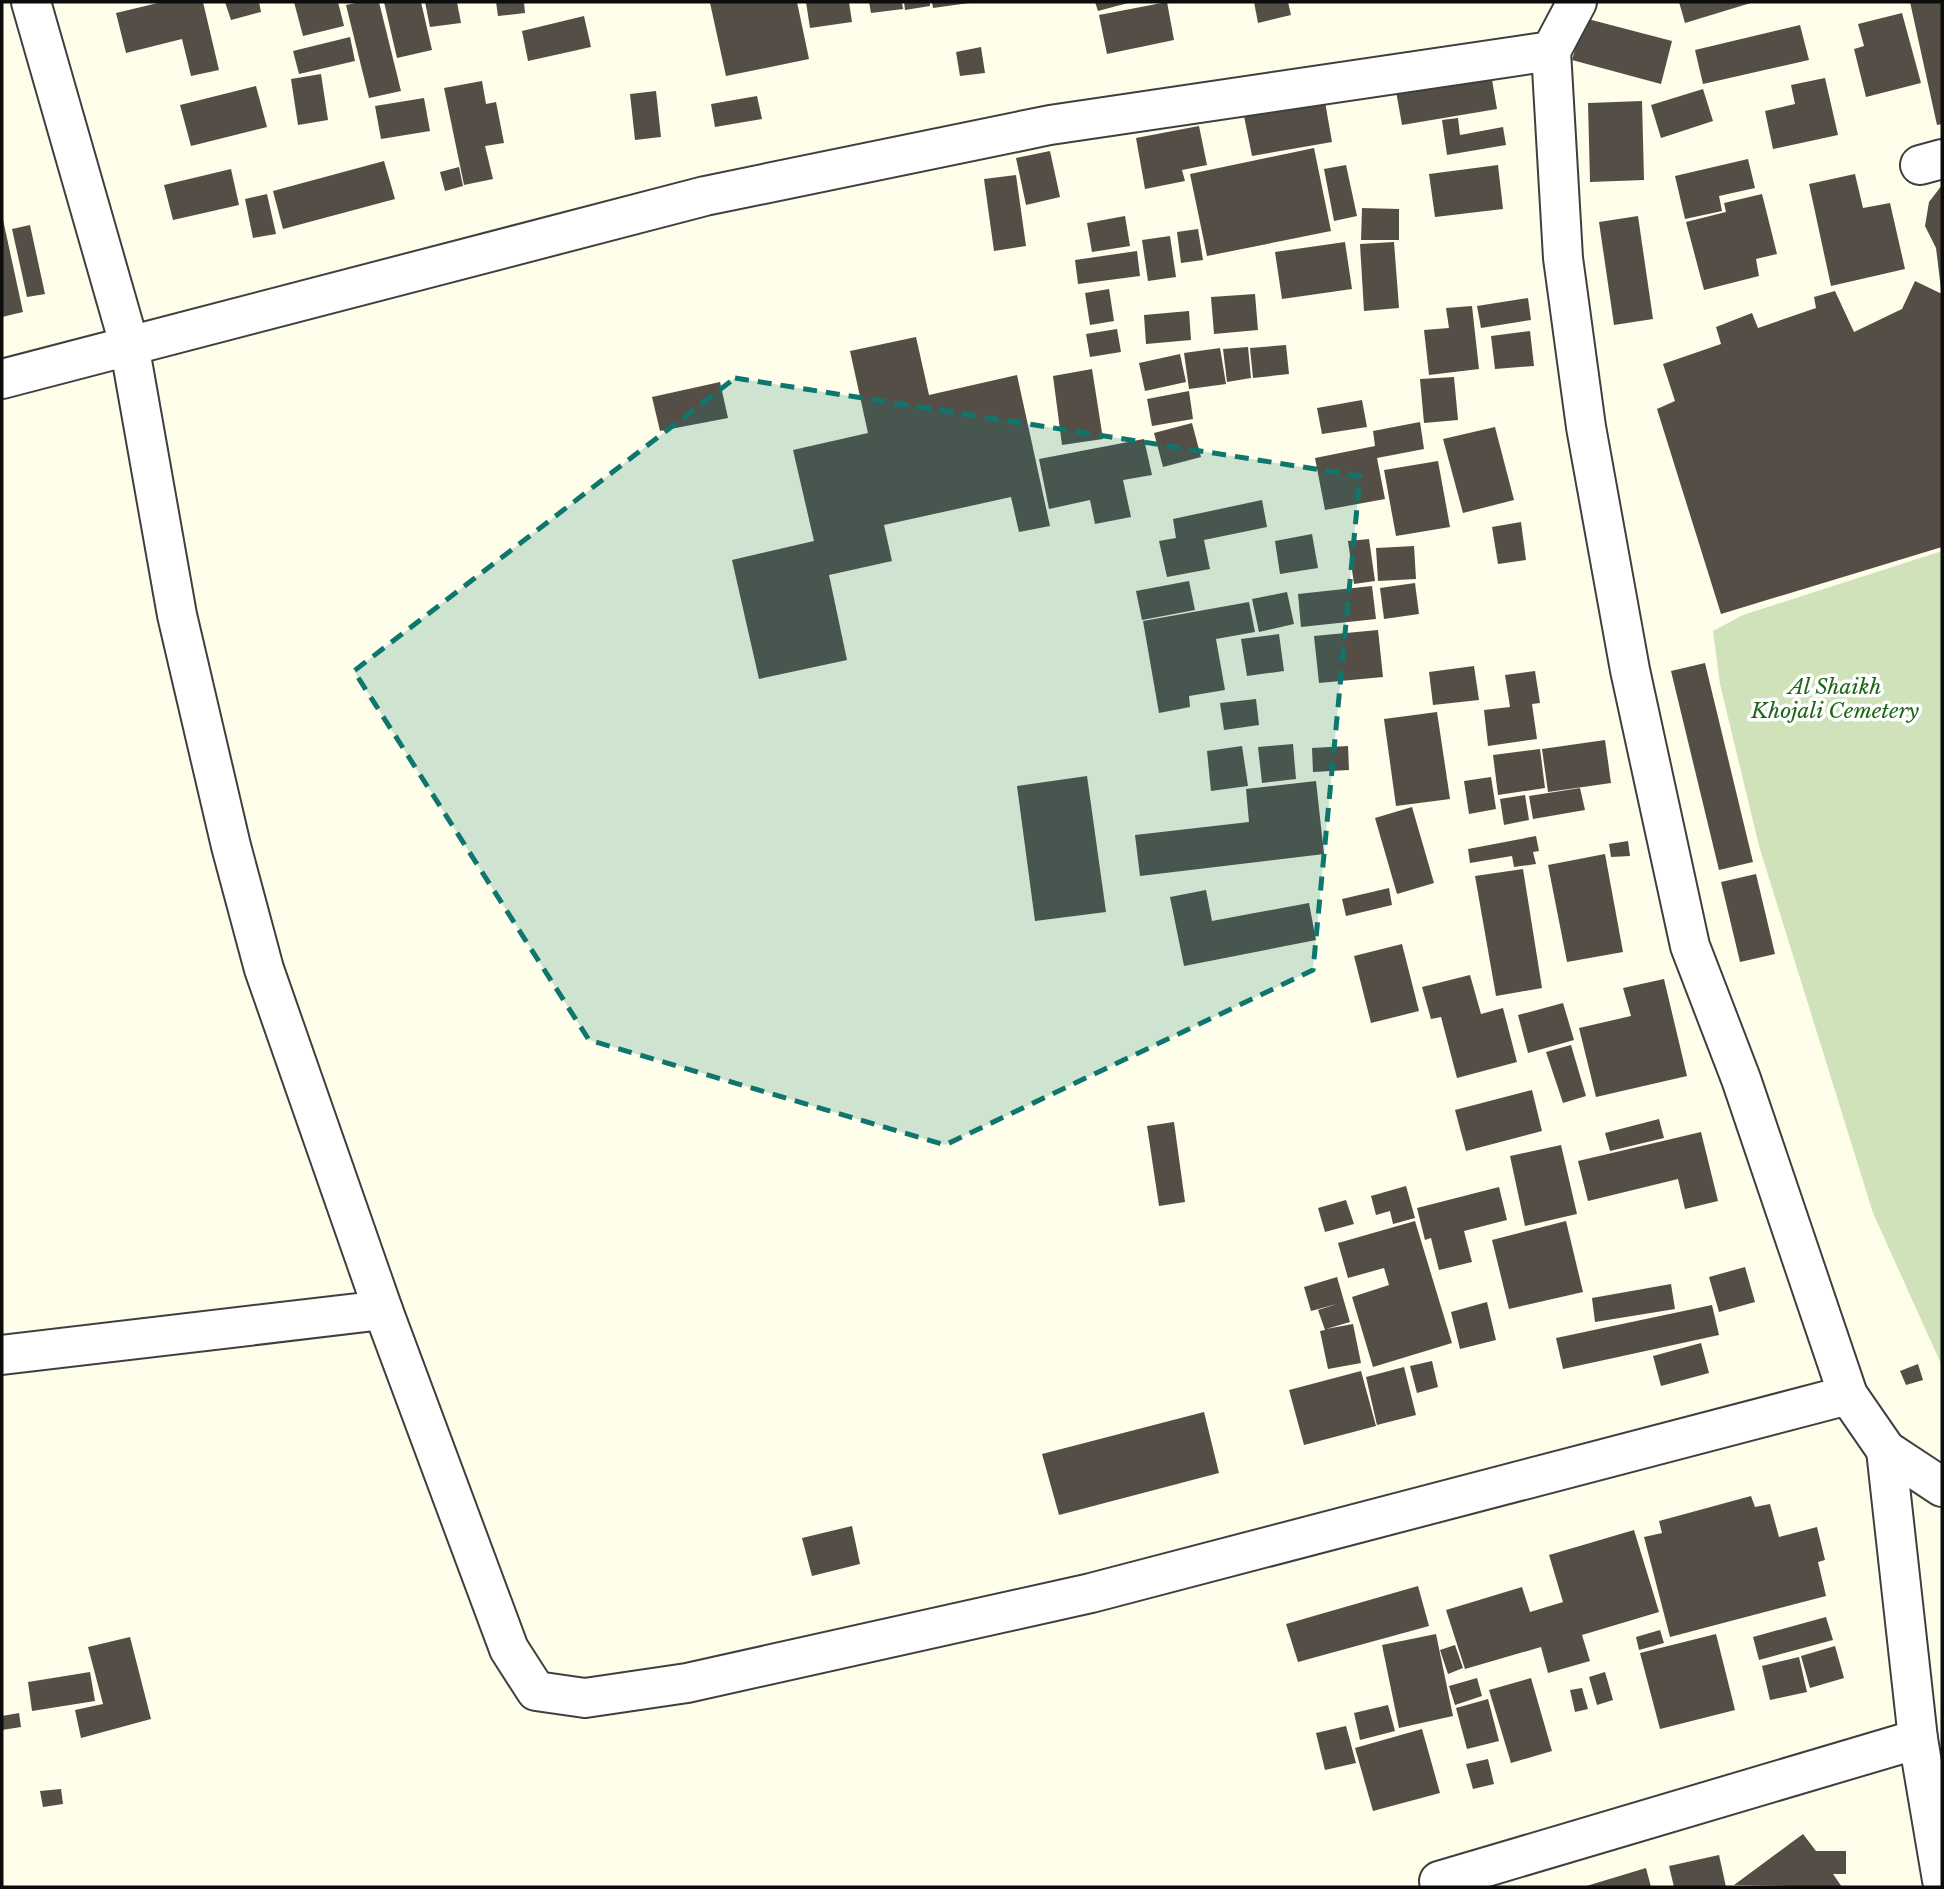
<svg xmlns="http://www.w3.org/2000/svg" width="1944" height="1889" font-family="'Libre Baskerville',serif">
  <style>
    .cemetery { fill: #d0e2ba }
    .building { fill: #554e47 }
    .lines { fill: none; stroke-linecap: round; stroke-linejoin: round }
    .minor-casing { stroke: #3f3f3f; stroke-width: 42 }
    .minor { stroke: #fff; stroke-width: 38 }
    .marked { fill: #0f766e; fill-opacity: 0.2; stroke: #0f766e; stroke-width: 5; stroke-dasharray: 14 9; stroke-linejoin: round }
    .labels { text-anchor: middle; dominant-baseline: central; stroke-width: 7; stroke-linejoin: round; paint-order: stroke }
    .park-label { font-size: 21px; font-style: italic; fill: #1d6817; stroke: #fff }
  </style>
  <rect width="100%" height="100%" fill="#fffeea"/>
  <polygon class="cemetery" points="1942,551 1942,1366 1873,1213 1759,846 1720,684 1713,631 1743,615"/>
  <g class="building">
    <polygon points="162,2 203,2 219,70 191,76 182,39 126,53 116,13"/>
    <polygon points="225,2 259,2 261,12 231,20"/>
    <polygon points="294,2 338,2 344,26 303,36"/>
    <polygon points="360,2 379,2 401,91 369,98 346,5"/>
    <polygon points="384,2 421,2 432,50 397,58"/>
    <polygon points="425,2 457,2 461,23 430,27"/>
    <polygon points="496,2 524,2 525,13 498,16"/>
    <polygon points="797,2 809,59 726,76 710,3"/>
    <polygon points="806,2 849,2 852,22 810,28"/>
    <polygon points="869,2 902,2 903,9 871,13"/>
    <polygon points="904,2 930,2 930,6 905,10"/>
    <polygon points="932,2 969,2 969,3 933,8"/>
    <polygon points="1095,2 1128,2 1128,3 1098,11"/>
    <polygon points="1167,2 1174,40 1107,54 1099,15"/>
    <polygon points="1254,2 1288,2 1291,15 1258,23"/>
    <polygon points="1679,2 1754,2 1685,23"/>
    <polygon points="1910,2 1942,2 1942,124 1937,125"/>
    <polygon points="1902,13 1921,83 1866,97 1854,49 1864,46 1858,24"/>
    <polygon points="584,16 591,47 528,61 522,31"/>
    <polygon points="1584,18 1672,41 1661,84 1572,60"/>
    <polygon points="1800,25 1809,60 1703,84 1695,50"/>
    <polygon points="350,37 355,61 299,74 293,51"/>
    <polygon points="981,47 985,73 960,76 956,52"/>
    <polygon points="321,74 328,120 298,125 291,79"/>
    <polygon points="1491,74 1497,109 1402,125 1396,91"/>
    <polygon points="1825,78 1838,135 1773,149 1765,111 1795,104 1791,85"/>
    <polygon points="482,81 486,104 496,102 504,143 485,146 493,179 464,185 444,88"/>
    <polygon points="256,86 267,127 191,146 180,105"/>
    <polygon points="1703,89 1713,121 1661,138 1651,105"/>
    <polygon points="656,91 661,137 635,140 630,94"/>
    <polygon points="757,96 762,119 715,127 711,104"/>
    <polygon points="1324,96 1332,142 1252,156 1243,111"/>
    <polygon points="424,98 430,131 381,139 375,106"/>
    <polygon points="1642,101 1644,180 1590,182 1588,103"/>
    <polygon points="1458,118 1460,135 1503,127 1506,145 1447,155 1442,120"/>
    <polygon points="1199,126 1207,165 1182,170 1185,181 1145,189 1136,138"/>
    <polygon points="1314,148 1331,231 1207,256 1190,174"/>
    <polygon points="1050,151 1060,197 1026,205 1016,158"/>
    <polygon points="1748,159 1755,188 1719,196 1722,211 1685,219 1675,176"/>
    <polygon points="384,161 395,199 283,229 273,191"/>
    <polygon points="1346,165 1357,216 1334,221 1324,169"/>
    <polygon points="1498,165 1503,209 1435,217 1429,174"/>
    <polygon points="459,167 463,186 445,191 440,172"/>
    <polygon points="231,169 239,205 173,220 164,185"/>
    <polygon points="1855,174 1863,208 1890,203 1905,269 1831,286 1809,184"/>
    <polygon points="1016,175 1026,246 994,251 984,179"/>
    <polygon points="1942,185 1942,289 1941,289 1936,248 1925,226 1929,202"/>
    <polygon points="267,194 276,234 253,238 245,199"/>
    <polygon points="1762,194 1777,254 1756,259 1759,276 1704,290 1686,222 1726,212 1724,203"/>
    <polygon points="1362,208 1399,209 1399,240 1361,240"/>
    <polygon points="2,215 23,312 2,317"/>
    <polygon points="1125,216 1130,246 1092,252 1087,223"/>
    <polygon points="1638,216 1653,319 1614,325 1599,222"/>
    <polygon points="30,225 45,294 27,297 12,229"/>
    <polygon points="1198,229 1203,260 1181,263 1177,232"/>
    <polygon points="1170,236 1176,277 1148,281 1142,240"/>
    <polygon points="1345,242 1352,289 1282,299 1275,252"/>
    <polygon points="1394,242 1399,308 1364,311 1360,244"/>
    <polygon points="1137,251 1140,276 1078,284 1075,260"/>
    <polygon points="1915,281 1942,294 1942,547 1721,614 1657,409 1675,401 1663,364 1721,344 1716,327 1752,313 1758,328 1816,308 1814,297 1835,291 1854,332 1902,309"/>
    <polygon points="1109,289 1114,321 1090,325 1085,293"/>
    <polygon points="1255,294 1258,330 1214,334 1211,297"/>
    <polygon points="1528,298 1531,320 1481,328 1477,306"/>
    <polygon points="1472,306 1479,369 1429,375 1424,330 1449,328 1446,308"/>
    <polygon points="1189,311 1191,340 1146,344 1144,315"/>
    <polygon points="1117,329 1121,352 1090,357 1086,334"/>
    <polygon points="1530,331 1534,366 1495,369 1491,336"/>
    <polygon points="916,337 929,395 1017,375 1050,526 1019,532 1011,497 884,525 892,561 829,575 847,660 759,679 732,560 814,541 793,450 868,433 850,351"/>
    <polygon points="1286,345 1289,374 1253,378 1250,348"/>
    <polygon points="1248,347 1251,378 1227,382 1223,349"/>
    <polygon points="1220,348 1226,384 1189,389 1184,353"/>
    <polygon points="1180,354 1186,382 1145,391 1139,363"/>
    <polygon points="1092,369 1103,439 1062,445 1053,376"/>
    <polygon points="1454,377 1458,420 1424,423 1420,379"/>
    <polygon points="720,382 728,418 660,431 652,397"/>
    <polygon points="1189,391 1193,419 1152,426 1147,399"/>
    <polygon points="1362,400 1367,427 1322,434 1317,408"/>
    <polygon points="1420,422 1424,449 1377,458 1385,499 1325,510 1315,458 1375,446 1373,431"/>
    <polygon points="1192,423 1201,457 1163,467 1154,433"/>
    <polygon points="1495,427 1514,500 1463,513 1443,439"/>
    <polygon points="1144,439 1152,475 1123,480 1131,517 1095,524 1090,500 1049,509 1039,459"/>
    <polygon points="1438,461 1450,527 1396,536 1384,470"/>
    <polygon points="1262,500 1267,527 1204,540 1210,569 1167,577 1159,541 1176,538 1173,519"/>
    <polygon points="1521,522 1526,560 1498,564 1492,527"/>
    <polygon points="1312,534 1318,568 1280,574 1275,541"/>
    <polygon points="1369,539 1375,581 1354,584 1348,541"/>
    <polygon points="1414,546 1416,579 1378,581 1376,548"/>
    <polygon points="1189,581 1195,610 1142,620 1136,591"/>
    <polygon points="1415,583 1419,614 1384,619 1380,588"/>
    <polygon points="1372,586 1376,619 1301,627 1298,594"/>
    <polygon points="1287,592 1294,624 1259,632 1252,599"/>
    <polygon points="1249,602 1255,632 1216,639 1225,690 1189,696 1190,707 1159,713 1143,621"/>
    <polygon points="1378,630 1383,677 1319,683 1314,636"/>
    <polygon points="1279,634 1284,671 1247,676 1241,639"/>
    <polygon points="1705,663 1753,862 1719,870 1671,671"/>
    <polygon points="1474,666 1479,700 1433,705 1429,672"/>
    <polygon points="1535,671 1540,703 1532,704 1537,739 1488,746 1484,710 1510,707 1505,675"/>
    <polygon points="1256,699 1259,725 1224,730 1220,703"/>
    <polygon points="1437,712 1450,799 1396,806 1384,719"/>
    <polygon points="1605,740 1611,783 1548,792 1542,749"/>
    <polygon points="1293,744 1296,779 1262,783 1258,747"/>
    <polygon points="1242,746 1248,786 1211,791 1207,751"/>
    <polygon points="1348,746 1349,770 1313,772 1312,748"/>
    <polygon points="1540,749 1545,788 1498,795 1493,755"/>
    <polygon points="1087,776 1106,912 1035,921 1017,786"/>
    <polygon points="1491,777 1496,809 1469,814 1464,781"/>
    <polygon points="1316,781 1324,854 1140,876 1135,835 1249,822 1246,789"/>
    <polygon points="1580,788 1585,810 1533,819 1529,796"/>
    <polygon points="1525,795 1529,820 1504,825 1500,799"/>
    <polygon points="1412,807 1434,883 1397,894 1375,818"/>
    <polygon points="1536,836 1539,851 1533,852 1536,864 1514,867 1512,856 1470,863 1468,849"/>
    <polygon points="1628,841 1630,856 1611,857 1609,844"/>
    <polygon points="1605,854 1623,952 1567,962 1548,865"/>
    <polygon points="1523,869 1542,988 1496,996 1475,876"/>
    <polygon points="1756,874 1775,954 1740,962 1721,882"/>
    <polygon points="1389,888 1392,905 1346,916 1342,899"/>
    <polygon points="1206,890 1212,921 1309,903 1316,940 1184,966 1170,897"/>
    <polygon points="1402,944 1419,1011 1371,1023 1354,956"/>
    <polygon points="1470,975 1481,1014 1503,1008 1517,1062 1457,1078 1441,1017 1431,1019 1422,987"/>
    <polygon points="1664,979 1687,1076 1596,1097 1579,1028 1631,1016 1623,988"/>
    <polygon points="1563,1003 1574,1040 1528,1053 1518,1015"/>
    <polygon points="1571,1045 1586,1096 1563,1103 1546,1052"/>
    <polygon points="1532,1090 1542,1131 1466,1151 1455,1110"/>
    <polygon points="1659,1119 1664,1138 1610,1151 1605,1133"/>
    <polygon points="1174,1122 1185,1202 1159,1206 1147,1126"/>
    <polygon points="1701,1132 1718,1201 1685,1209 1678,1179 1588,1201 1578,1161"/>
    <polygon points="1561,1145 1577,1214 1525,1226 1510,1156"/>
    <polygon points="1406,1186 1415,1218 1393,1224 1390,1211 1376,1215 1371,1196"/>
    <polygon points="1499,1187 1507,1220 1464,1231 1472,1262 1439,1270 1431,1238 1425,1240 1417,1208"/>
    <polygon points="1346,1200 1354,1224 1325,1232 1318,1208"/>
    <polygon points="1415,1221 1452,1343 1373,1367 1352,1297 1389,1285 1384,1268 1348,1278 1338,1243"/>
    <polygon points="1566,1221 1583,1292 1509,1309 1492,1240"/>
    <polygon points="1745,1267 1755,1302 1719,1312 1709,1277"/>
    <polygon points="1337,1277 1350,1322 1326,1329 1353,1324 1361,1363 1328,1369 1320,1331 1325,1330 1318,1310 1337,1304 1311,1311 1304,1287"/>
    <polygon points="1671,1284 1675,1309 1595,1322 1592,1298"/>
    <polygon points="1487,1302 1496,1340 1460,1349 1451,1312"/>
    <polygon points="1712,1305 1719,1335 1563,1369 1556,1338"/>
    <polygon points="1701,1343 1709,1373 1661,1386 1653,1356"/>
    <polygon points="1432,1361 1438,1387 1417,1393 1410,1366"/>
    <polygon points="1918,1364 1923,1380 1906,1385 1900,1371"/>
    <polygon points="1404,1367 1416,1415 1377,1425 1366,1377"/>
    <polygon points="1361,1371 1376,1426 1304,1445 1289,1390"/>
    <polygon points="1204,1412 1219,1473 1059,1515 1042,1454"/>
    <polygon points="1751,1496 1755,1507 1770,1504 1779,1537 1817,1527 1825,1560 1818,1562 1826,1596 1670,1637 1644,1537 1662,1533 1659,1521"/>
    <polygon points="852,1526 860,1564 812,1576 802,1538"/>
    <polygon points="1634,1530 1659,1612 1582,1635 1590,1661 1548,1673 1541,1647 1465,1669 1446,1610 1522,1587 1530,1612 1563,1602 1549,1555"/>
    <polygon points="1418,1586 1429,1626 1298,1662 1286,1624"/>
    <polygon points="1826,1617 1833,1640 1759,1660 1753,1637"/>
    <polygon points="1660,1630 1664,1643 1639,1650 1636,1637"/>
    <polygon points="1436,1634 1453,1716 1399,1728 1382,1645"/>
    <polygon points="1716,1634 1735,1710 1660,1729 1640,1653"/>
    <polygon points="130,1637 151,1719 81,1738 75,1710 103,1704 88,1647"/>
    <polygon points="1455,1645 1463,1668 1448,1674 1440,1650"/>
    <polygon points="1835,1646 1844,1678 1810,1688 1801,1656"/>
    <polygon points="1799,1657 1807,1692 1770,1700 1762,1666"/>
    <polygon points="90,1672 95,1701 32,1711 28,1682"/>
    <polygon points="1605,1672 1613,1700 1597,1705 1589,1677"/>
    <polygon points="1477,1678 1482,1696 1455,1705 1449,1686"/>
    <polygon points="1531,1678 1552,1751 1511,1763 1489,1690"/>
    <polygon points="1582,1688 1588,1709 1575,1712 1570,1690"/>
    <polygon points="1488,1699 1499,1741 1467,1749 1456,1708"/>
    <polygon points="1388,1705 1395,1731 1360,1740 1354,1713"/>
    <polygon points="19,1713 21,1727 2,1730 2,1716"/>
    <polygon points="1346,1726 1356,1763 1325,1770 1316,1733"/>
    <polygon points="1422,1729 1440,1793 1373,1811 1355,1748"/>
    <polygon points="1488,1759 1494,1784 1473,1789 1466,1764"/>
    <polygon points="61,1789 63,1804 43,1807 40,1791"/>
    <polygon points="1803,1834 1816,1851 1846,1851 1846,1874 1833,1874 1842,1887 1734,1885"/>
    <polygon points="1719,1855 1726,1887 1674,1887 1669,1866"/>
    <polygon points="1646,1868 1651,1887 1583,1887"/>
  </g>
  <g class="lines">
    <defs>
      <g id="minor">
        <polyline points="1551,51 1563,258 1586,427 1630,670 1690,946 1741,1079 1848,1395 1886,1450 1942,1487"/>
        <polyline points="1920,165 1942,159"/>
        <polyline points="2,379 705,196 1050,125 1551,51 1577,2"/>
        <polyline points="383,1310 509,1649 536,1691 585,1698 687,1683 1091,1593 1848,1395"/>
        <polyline points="2,1355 383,1310 264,969 231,846 177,615 129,344 31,2"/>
        <polyline points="1886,1450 1918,1739 1942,1880"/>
        <polyline points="1439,1881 1918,1739"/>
      </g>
    </defs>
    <use href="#minor" class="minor-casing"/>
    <use href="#minor" class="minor"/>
  </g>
  <path class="marked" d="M735 378 1360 476 1313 970 945 1145 589 1040 354 671Z"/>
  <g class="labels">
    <g class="park-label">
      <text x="1835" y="687">Al Shaikh<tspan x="1835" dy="24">Khojali Cemetery</tspan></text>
    </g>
  </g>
  <rect width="1944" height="1889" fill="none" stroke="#0c0c0c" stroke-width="7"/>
</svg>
